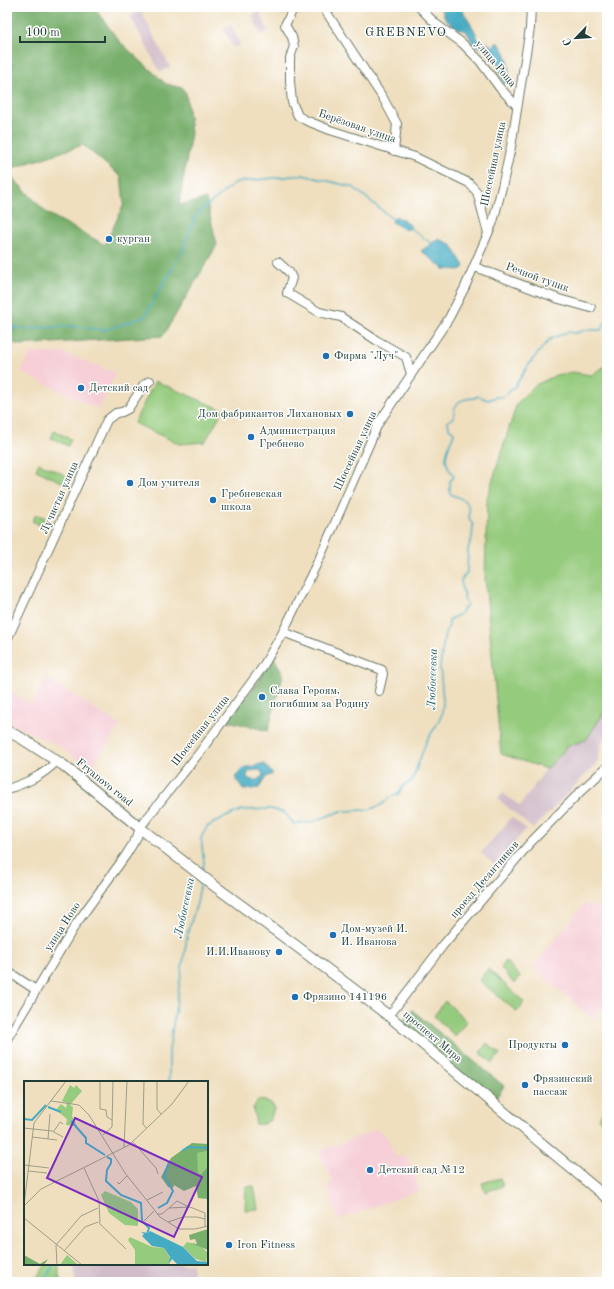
<svg xmlns="http://www.w3.org/2000/svg" width="614" height="1289" font-family="'Old Standard TT',serif">
  <style>
    .built { fill: #f6cfd7 }
    .industrial { fill: #d1bdc9 }
    .green { fill: #95cb7d; stroke: #5a8458 }
    .forest { fill: #78af6c; stroke: #4c7650 }
    .water { fill: #44abc3; stroke: #32747c; fill-rule: evenodd }
    .lines { fill: none; stroke-linecap: round; stroke-linejoin: round }
    .stream { stroke: #44abc3; stroke-width: 1.5 }
    .minor-casing { stroke: #687665; stroke-width: 10 }
    .major-casing { stroke: #687665; stroke-width: 12 }
    .minor { stroke: #fff; stroke-width: 8 }
    .major { stroke: #fff; stroke-width: 10 }
    .poi-dot { fill: #1f6fb2; stroke: #fff; stroke-width: 1.5 }
    .labels { text-anchor: middle; dominant-baseline: central; stroke-width: 3; stroke-linejoin: round; paint-order: stroke }
    .street-label { font-size: 11px; fill: #1f3d34; stroke: #fff }
    .poi-label { font-size: 11px; fill: #1f3d34; stroke: #fff; text-anchor: start }
    .water-label { font-size: 12px; font-style: italic; fill: #2c6466; stroke: #fff }
    .quarter-label { font-size: 13px; letter-spacing: 1px; fill: #1f3d34; stroke: #fff }
    .inset-river { fill: none; stroke: #44abc3; stroke-width: 2 }
    .inset-road { fill: none; stroke: #9c9e87; stroke-width: 1 }
    .view { fill: #7b2cbf; fill-opacity: 0.15; stroke: #7b2cbf; stroke-width: 2 }
    .inset-edge { fill: none; stroke: #1f3d34; stroke-width: 2 }
  </style>
  <rect width="100%" height="100%" fill="#fff"/>
  <filter id="ink" filterUnits="userSpaceOnUse"><feTurbulence type="fractalNoise" baseFrequency=".025" numOctaves="2"/><feDisplacementMap in="SourceGraphic" scale="8" xChannelSelector="R" yChannelSelector="G"/><feConvolveMatrix kernelMatrix="1 2 1 2 8 2 1 2 1" color-interpolation-filters="sRGB"/></filter>
  <filter id="wash" filterUnits="userSpaceOnUse"><feTurbulence type="fractalNoise" baseFrequency=".012" numOctaves="4" result="noise"/><feDisplacementMap in="SourceGraphic" scale="16" xChannelSelector="R" yChannelSelector="G"/><feGaussianBlur stdDeviation="0.9" result="paint"/><feColorMatrix in="noise" values="0 0 0 0 0 0 0 0 0 0 0 0 0 0 0 0 0 1.4 0 .05"/><feComposite in="paint" operator="in"/></filter>
  <g filter="url(#wash)">
    <rect width="100%" height="100%" fill="#efdfbf"/>
    <g class="built">
      <polygon points="30,353 64,353 116,373 99,409 21,372"/>
      <polygon points="47,678 120,725 90,769 59,746 7,722 7,689 31,704"/>
      <polygon points="584,904 607,910 607,1003 593,1019 533,967"/>
      <polygon points="377,1129 387,1137 395,1156 406,1155 420,1190 338,1220 328,1185 334,1183 319,1153 333,1145 334,1146"/>
    </g>
    <g class="industrial">
      <polygon points="141,11 170,67 160,72 130,16"/>
      <polygon points="260,12 268,31 261,35 252,15"/>
      <polygon points="231,24 240,45 233,48 223,28"/>
      <polygon points="607,708 607,735 602,742 597,763 533,829 498,799 503,793 520,806 546,769 568,746 586,740"/>
      <polygon points="512,817 526,829 495,865 481,853"/>
      <polygon points="74,1264 193,1264 192,1282 75,1282"/>
    </g>
    <g class="green">
      <polygon points="607,365 607,708 586,740 568,746 547,769 501,754 485,579 487,498 517,403 534,386 556,375 573,372 591,375"/>
      <polygon points="155,381 223,410 205,442 179,444 134,423"/>
      <polygon points="54,431 71,439 68,446 51,438"/>
      <polygon points="39,463 67,476 64,483 36,470"/>
      <polygon points="36,514 46,518 42,526 32,521"/>
      <polygon points="506,961 520,977 514,984 501,968"/>
      <polygon points="488,969 524,1002 517,1012 479,980"/>
      <polygon points="445,1001 467,1021 455,1036 434,1016"/>
      <polygon points="487,1043 500,1054 493,1063 480,1053"/>
      <polygon points="258,1100 265,1101 273,1105 274,1109 270,1120 263,1124 256,1124 253,1108"/>
      <polygon points="605,1108 607,1108 607,1126 599,1119"/>
      <polygon points="500,1178 503,1186 485,1192 482,1183"/>
      <polygon points="254,1186 258,1209 245,1210 246,1187"/>
      <polygon points="46,1264 59,1264 59,1277 61,1282 34,1282"/>
    </g>
    <g class="forest">
      <polygon points="7,7 99,7 96,10 119,41 166,84 182,88 186,93 191,133 179,205 206,199 217,245 163,336 20,345 7,341 7,172 47,213 105,245 124,204 121,177 83,145 7,170"/>
      <polygon points="273,655 283,675 268,731 228,721 256,685"/>
      <polygon points="412,1010 504,1086 494,1101 401,1023"/>
    </g>
    <g class="water">
      <path d="M439 7H460L475 31 478 40 487 43 494 47 496 43H499C510 58 509 67 509 85L504 84 495 58 486 50 473 44 467 32C460 29 450 25 446 19 443 15 443 10 439 7Z"/>
      <polygon points="396,216 409,224 411,228 406,230 392,222 393,219"/>
      <polygon points="438,239 451,244 464,266 461,270 444,269 421,251"/>
      <polygon points="7,314 15,328 7,337"/>
      <path d="M263 763 273 774 266 777 259 788 243 790 235 777 245 767H252ZM259 770 262 772 263 776 255 781 247 778V775L250 771Z"/>
    </g>
    <g class="lines">
      <g class="stream">
        <polyline points="410,228 431,243"/>
        <polyline points="13,327 26,329 70,326 105,330 144,317 182,252 196,215 236,182 303,175 353,187 394,220"/>
        <path d="M202 871 204 863 201 838 207 827 221 819 242 810 271 809 285 813 294 824 312 822 341 811 369 810 383 804 390 797 398 794 404 785 412 781 426 742 436 726 442 714 443 700 440 667 445 633 449 626V620L460 614 467 605 464 597 465 594 462 589 461 580 467 572 468 549 472 538 473 525 469 518C471 501 463 499 450 494 449 490 451 485 450 481L454 477 453 474 449 469C448 466 447 464 446 460 445 452 452 440 454 432L449 428 448 421 454 417C453 408 457 401 466 399 472 397 470 401 478 396L488 400 496 397H502L508 393 515 386 532 360 550 339 568 332 575 333 586 330H601L607 319"/>
        <polyline points="169,1082 169,1050 188,931 197,903 201,879"/>
        <polyline points="48,1282 47,1276 54,1264"/>
      </g>
    </g>
  </g>
  <g filter="url(#ink)">
    <g class="lines">
      <defs>
        <g id="minor">
          <polyline points="294,7 285,25 292,37 294,46 290,58 290,82 292,102 298,116 305,120 330,130 415,157 469,183 477,192 488,233"/>
          <polyline points="323,7 383,98 397,124 394,151"/>
          <polyline points="419,7 436,24 462,43 480,61 499,87 517,106"/>
          <polyline points="278,262 289,272 292,278 287,293 319,312 341,317 376,340 406,357 411,374"/>
          <polyline points="475,267 559,299 591,308"/>
          <polyline points="283,632 382,670 383,674 379,691"/>
          <polyline points="7,640 107,420 116,413 122,412 128,409 144,385 150,381"/>
          <path d="M7 789C27 783 42 776 57 761"/>
          <polyline points="7,971 36,990"/>
          <polyline points="389,1016 444,944 530,843 582,790 607,767"/>
          <polyline points="7,1039 76,924 126,855 137,837 140,828 148,817 200,752 262,668 283,632 321,555 378,424 449,318 465,287 493,222 502,187 511,147 530,28 531,7"/>
        </g>
        <polyline id="major" points="7,731 21,738 63,765 140,828 216,887 295,945 389,1016 607,1198"/>
      </defs>
      <use href="#minor" class="minor-casing"/>
      <use href="#major" class="major-casing"/>
      <use href="#minor" class="minor"/>
      <use href="#major" class="major"/>
    </g>
  </g>
  <g class="poi-dot">
    <circle cx="109" cy="239" r="4"/>
    <circle cx="326" cy="356" r="4"/>
    <circle cx="81" cy="388" r="4"/>
    <circle cx="350" cy="414" r="4"/>
    <circle cx="251" cy="437" r="4"/>
    <circle cx="130" cy="483" r="4"/>
    <circle cx="213" cy="500" r="4"/>
    <circle cx="262" cy="697" r="4"/>
    <circle cx="333" cy="935" r="4"/>
    <circle cx="279" cy="952" r="4"/>
    <circle cx="295" cy="997" r="4"/>
    <circle cx="565" cy="1045" r="4"/>
    <circle cx="525" cy="1085" r="4"/>
    <circle cx="370" cy="1170" r="4"/>
    <circle cx="229" cy="1245" r="4"/>
  </g>
  <g class="labels">
    <g class="street-label">
      <text transform="translate(495 64) rotate(50)">улица Роща</text>
      <text transform="translate(357 127) rotate(19)">Берёзовая улица</text>
      <text transform="translate(494 164) rotate(-78)">Шоссейная улица</text>
      <text transform="translate(537 278) rotate(20)">Речной тупик</text>
      <text transform="translate(356 451) rotate(-65)">Шоссейная улица</text>
      <text transform="translate(60 498) rotate(-66)">Лучистая улица</text>
      <text transform="translate(201 731) rotate(-52)">Шоссейная улица</text>
      <text transform="translate(104 783) rotate(39)">Fryanovo road</text>
      <text transform="translate(485 880) rotate(-49)">проезд Десантников</text>
      <text transform="translate(63 927) rotate(-57)">улица Ново</text>
      <text transform="translate(432 1037) rotate(40)">проспект Мира</text>
    </g>
    <g class="poi-label">
      <text x="117" y="239">курган</text>
      <text x="334" y="356">Фирма "Луч"</text>
      <text x="89" y="388">Детский сад</text>
      <text x="342" y="414" text-anchor="end">Дом фабрикантов Лихановых</text>
      <text x="259" y="431">Администрация<tspan x="259" dy="13">Гребнево</tspan></text>
      <text x="138" y="483">Дом учителя</text>
      <text x="221" y="494">Гребневская<tspan x="221" dy="13">школа</tspan></text>
      <text x="270" y="691">Слава Героям,<tspan x="270" dy="13">погибшим за Родину</tspan></text>
      <text x="341" y="929">Дом-музей И.<tspan x="341" dy="13">И. Иванова</tspan></text>
      <text x="271" y="952" text-anchor="end">И.И.Иванову</text>
      <text x="303" y="997">Фрязино 141196</text>
      <text x="557" y="1045" text-anchor="end">Продукты</text>
      <text x="533" y="1079">Фрязинский<tspan x="533" dy="13">пассаж</tspan></text>
      <text x="378" y="1170">Детский сад №12</text>
      <text x="237" y="1245">Iron Fitness</text>
    </g>
    <g class="water-label">
      <text transform="translate(433 679) rotate(-88)">Любосеевка</text>
      <text transform="translate(185 908) rotate(-78)">Любосеевка</text>
    </g>
    <g class="quarter-label">
      <text x="406" y="32">GREBNEVO</text>
    </g>
  </g>
  <g transform="translate(24 1081)">
    <rect width="184" height="184" fill="#efdfbf"/>
    <path d="M46 4 50 7 52 4 58 10 46 24 49 26 48 35 53 45 42 44 43 38 32 29 37 23 42 27 43 22 38 20ZM184 70V85L177 93 174 92 172 72ZM81 110 107 121 114 128V145L101 144 85 132 77 114ZM106 156 128 166 140 167 146 177 144 184H111V169L104 159ZM174 156 178 160 177 165 184 172 182 181 172 178 159 166 163 161 175 164ZM43 174 53 183 56 184H36Z" fill="#95cb7d"/>
    <path d="M168 62 184 63V70L173 72 174 92 177 93 184 85V118L174 117 172 105 160 110 150 104 149 107 144 106 137 96 147 77ZM184 148V169L167 162 173 163 171 158 166 159 165 154ZM0 174 16 183 24 178 20 184H0Z" fill="#78af6c"/>
    <path d="M126 150 159 166 173 180 184 181V184H154L148 178 144 184 146 176 140 167 128 165 118 155 120 153 117 151 124 152Z" fill="#44abc3"/>
    <path class="inset-river" d="M24 26 37 31M0 38 8 39 22 24M47 40 62 57V62L81 74M158 70 164 66 184 67M83 76 87 78V82L83 89 82 100 97 114 117 122 118 140 125 147 123 153M134 127 143 122 149 110 140 95 145 81"/>
    <path class="inset-road" d="M76 0V28L82 29 83 36 88 39M120 0 119 43 122 47M133 0V28L137 33M27 20 55 24 65 34 101 92 136 136 155 148H171L184 145M0 47 28 50 39 56M30 50 36 41 39 43M79 54 88 46 89 0M8 56 33 59M24 58 26 33M109 61 132 87 134 93M100 66 103 0M0 84 25 87M60 87 75 120 76 142M4 90 23 92M93 101 95 103 103 95M123 119 139 111M0 124 10 42 42 0M0 125 17 108 105 64 148 23 165 0M145 127 166 126 181 132V138M133 133H138L153 120 165 126M0 137 58 184M120 140 130 130M144 141 159 136H173L181 138V146M75 142 102 168M32 164 57 135 74 127M32 164 33 184M40 170 61 146 74 141"/>
    <path class="view" d="M51 37 178 96 150 156 23 97Z"/>
    <rect width="184" height="184" class="inset-edge"/>
  </g>
  <rect width="614" height="1289" fill="none" stroke="#fff" stroke-width="24"/>
  <g transform="translate(576 38) rotate(245)" stroke="#ffffff" stroke-width="3" paint-order="stroke">
  <path d="M0-3L7 15L0 10L-7 15Z" fill="#1f3d34"/>
  <text y="-6" font-size="11" font-weight="bold" text-anchor="middle" fill="#1f3d34">С</text>
  </g>
  <path d="M20 36v6h85v-6" fill="none" stroke="#1f3d34" stroke-width="2"/>
  <text x="26" y="36" font-size="12" fill="#1f3d34" stroke="#ffffff" stroke-width="3" paint-order="stroke">100 m</text>
</svg>
